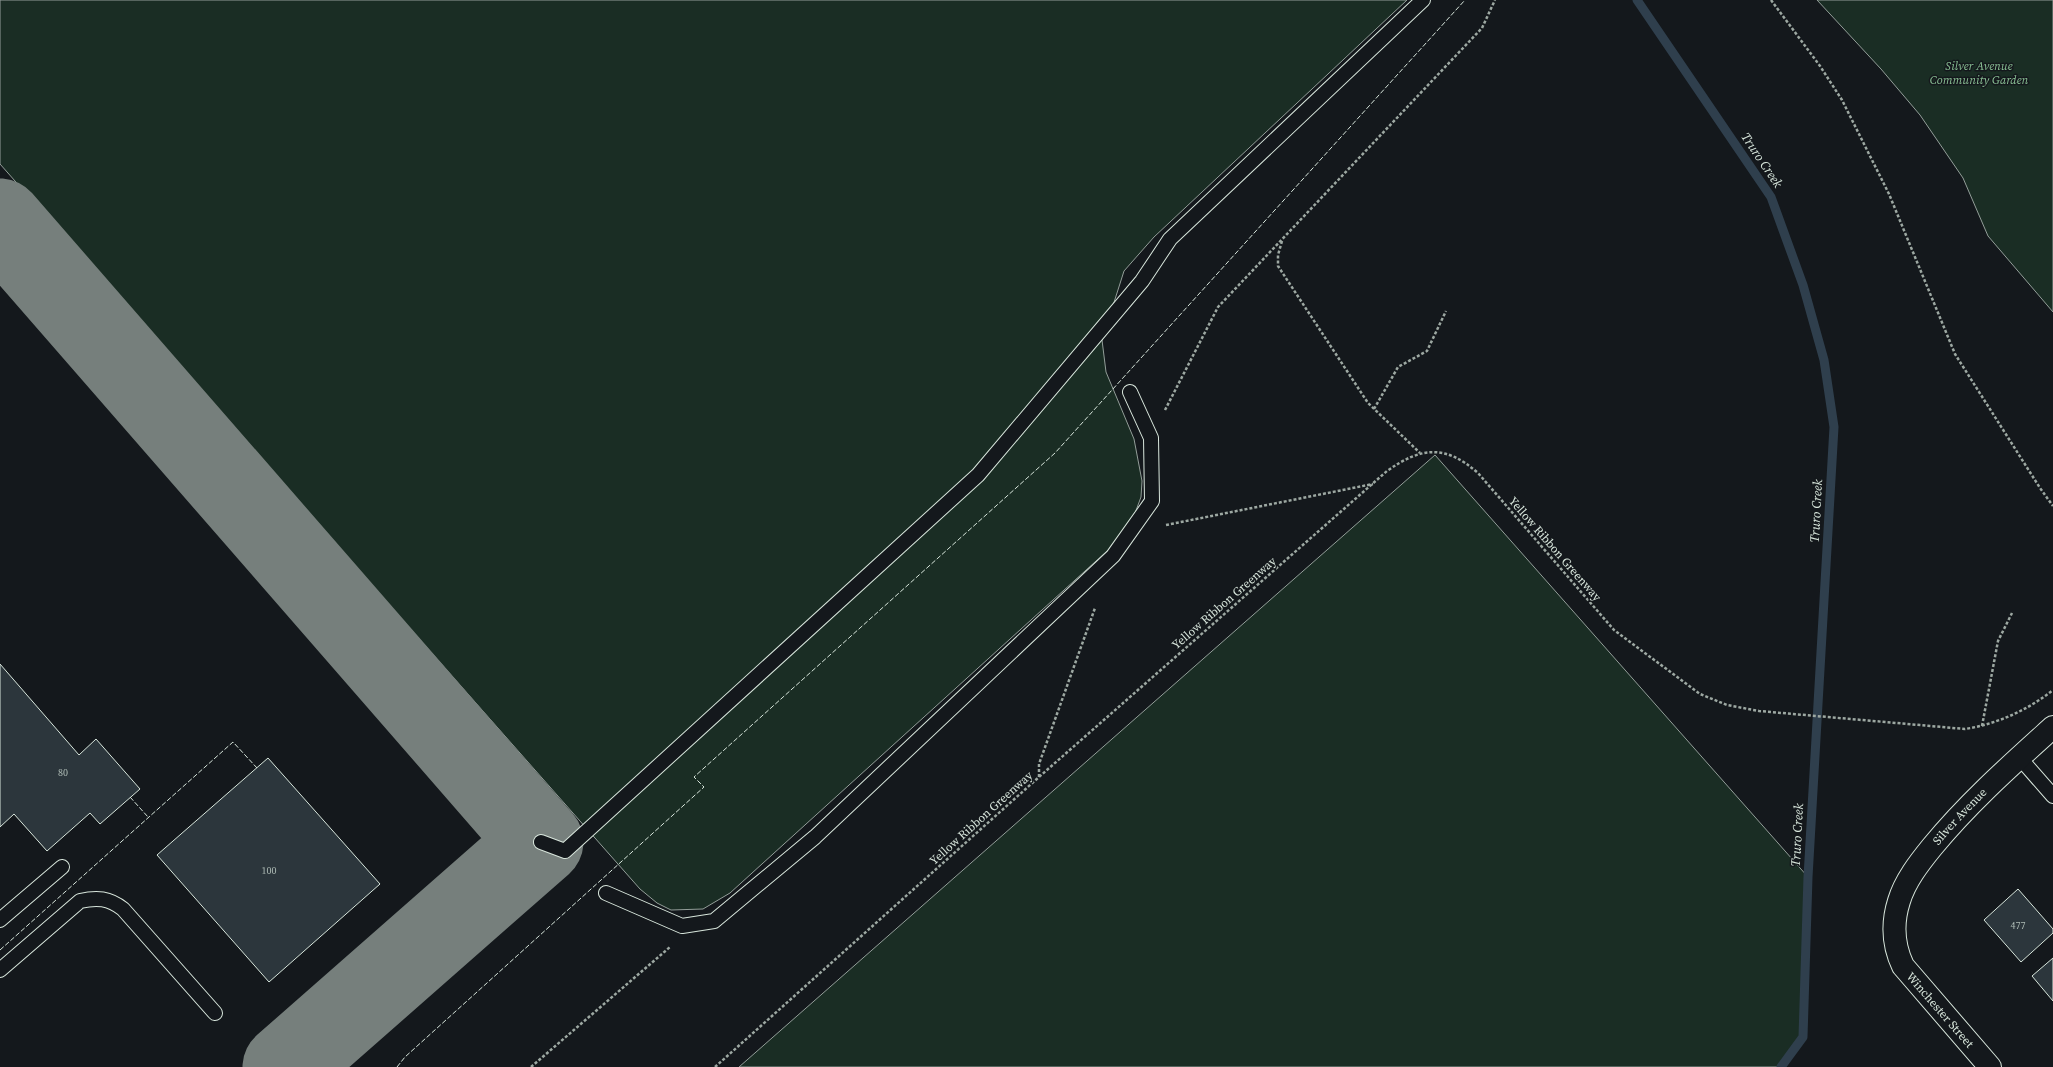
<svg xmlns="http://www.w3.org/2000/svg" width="2053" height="1067" font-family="'Source Serif 4',serif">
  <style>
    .green { fill: #1a2d24; stroke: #939e99 }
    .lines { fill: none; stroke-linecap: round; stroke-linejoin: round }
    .stream { stroke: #2f3f4d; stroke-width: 9 }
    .taxiway { stroke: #767f7c; stroke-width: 85 }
    .building { fill: #2c363c; stroke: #d8e6dc }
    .lane-casing { stroke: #d8e6dc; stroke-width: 16 }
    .street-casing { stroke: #d8e6dc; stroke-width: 24 }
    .path { stroke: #9da8a2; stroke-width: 2.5; stroke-dasharray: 3 2; stroke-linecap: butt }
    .lane { stroke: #14181c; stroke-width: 14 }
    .street { stroke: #14181c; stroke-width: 22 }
    .fence { stroke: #d8e6dc; stroke-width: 1; stroke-dasharray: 5 2; stroke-linecap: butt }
    .labels { text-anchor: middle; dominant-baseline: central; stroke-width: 3; stroke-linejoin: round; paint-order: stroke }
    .number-label { font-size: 10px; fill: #adbab4 }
    .park-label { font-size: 12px; font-style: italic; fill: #8ac095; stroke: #14181c }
    .street-label { font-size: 12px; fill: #d8e6dc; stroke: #14181c }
    .water-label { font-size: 13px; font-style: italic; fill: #d8e6dc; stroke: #14181c }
  </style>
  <rect width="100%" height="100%" fill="#14181c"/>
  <g class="green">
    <polygon points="0,0 1407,0 1154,237 1124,271 1102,340 1106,372 1134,439 1142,481 1141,497 1128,532 730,893 703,909 671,910 657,903 640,889 0,164"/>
    <polygon points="1817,0 2053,0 2053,312 1988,236 1963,178 1920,115 1881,69"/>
    <polygon points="1435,455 1808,877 1803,1037 1781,1067 739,1067"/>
  </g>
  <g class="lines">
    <polyline class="stream" points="1637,0 1771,197 1803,285 1824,360 1834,427 1808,877 1803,1037 1781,1067"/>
    <polyline class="taxiway" points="0,221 541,842 285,1067"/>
  </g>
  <g class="building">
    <polygon points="0,664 79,755 96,739 140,789 100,824 90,813 47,851 14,814 0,827"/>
    <polygon points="268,758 380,884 269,982 157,855"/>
    <polygon points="2018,889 2053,929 2053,933 2021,962 1984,920"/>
    <polygon points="2053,958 2053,1001 2032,976"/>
  </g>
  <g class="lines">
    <defs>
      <g id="lane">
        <polyline points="2019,757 2053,796"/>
        <polyline points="541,842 565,851 978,475 1142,281 1170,239 1423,0"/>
        <polyline points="606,893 682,926 714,921 815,837 1113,556 1152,501 1151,438 1130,392"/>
        <polyline points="0,920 62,867"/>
        <path d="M0 970 80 901C97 897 109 898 123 909L215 1013"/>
      </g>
      <g id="street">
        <path id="s1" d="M1990 1067 1903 966C1893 945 1892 923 1899 901 1905 881 1919 863 1932 847 1968 803 2011 765 2053 727"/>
      </g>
    </defs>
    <use href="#lane" class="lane-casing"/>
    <use href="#street" class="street-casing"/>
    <g class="path">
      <polyline points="1771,0 1820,66 1842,100 1889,194 1955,354 2040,488 2053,506"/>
      <polyline points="1282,241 1278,255 1278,266 1368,403 1420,453"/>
      <polyline points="1374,409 1398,367 1427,351 1446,311"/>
      <polyline points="1165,410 1218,307 1482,28 1495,0"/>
      <polyline points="1166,525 1373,484"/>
      <polyline points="1982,726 1998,641 2012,613"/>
      <polyline points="1039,777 1039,764 1095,608"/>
      <polyline points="531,1067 670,947"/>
      <path d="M715 1067 1039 777 1387 471C1421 447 1445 444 1478 473L1614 630 1700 694 1727 705 1759 711 1965 729C1997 724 2028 710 2053 690"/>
    </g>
    <use href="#lane" class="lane"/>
    <use href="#street" class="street"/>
    <g class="fence">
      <polyline points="130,797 148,817"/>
      <polyline points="0,950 233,742 257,768"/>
      <polyline points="397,1067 405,1057 704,787 694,777 1055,453 1465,0"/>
    </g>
  </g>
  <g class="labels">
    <g class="number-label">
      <text x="63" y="772">80</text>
      <text x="269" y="870">100</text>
      <text x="2018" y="925">477</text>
    </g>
    <g class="park-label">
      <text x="1979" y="66">Silver Avenue<tspan x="1979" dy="14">Community Garden</tspan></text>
    </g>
    <g class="street-label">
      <text transform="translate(1555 549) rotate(49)">Yellow Ribbon Greenway</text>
      <text transform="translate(1224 603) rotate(-41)">Yellow Ribbon Greenway</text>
      <text stroke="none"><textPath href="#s1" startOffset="305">Silver Avenue</textPath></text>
      <text transform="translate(981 818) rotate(-42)">Yellow Ribbon Greenway</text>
      <text transform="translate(1940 1010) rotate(49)">Winchester Street</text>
    </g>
    <g class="water-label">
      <text transform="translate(1762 160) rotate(56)">Truro Creek</text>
      <text transform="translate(1816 511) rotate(-87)">Truro Creek</text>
      <text transform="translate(1797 835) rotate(-87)">Truro Creek</text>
    </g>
  </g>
</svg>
